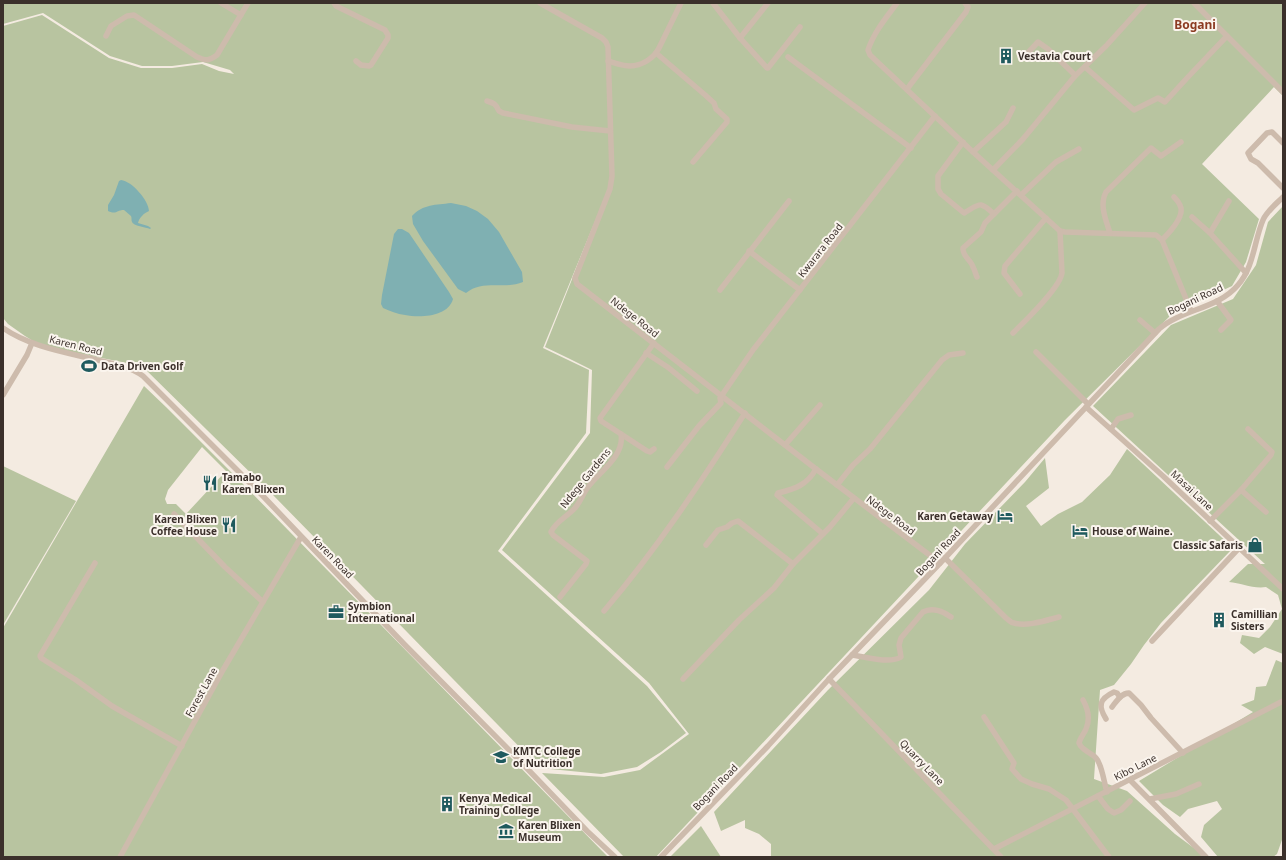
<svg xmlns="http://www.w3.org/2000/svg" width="1286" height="860" font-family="'Noto Sans',sans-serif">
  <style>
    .green { fill: #b8c4a0; fill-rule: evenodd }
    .water { fill: #7fb0b2 }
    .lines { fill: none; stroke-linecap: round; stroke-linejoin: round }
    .minor { stroke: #cdbbac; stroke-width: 5.5 }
    .labels { text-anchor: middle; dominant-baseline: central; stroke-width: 4; stroke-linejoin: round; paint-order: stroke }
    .poi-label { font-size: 10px; font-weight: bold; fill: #3b302b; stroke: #fbf5ee; text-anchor: start }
    .street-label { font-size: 10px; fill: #3b302b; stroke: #fbf5ee }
    .quarter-label { font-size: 12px; font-weight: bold; fill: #8c3b22; stroke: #fbf5ee }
  </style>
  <rect width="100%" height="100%" fill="#f4ebe1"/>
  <g class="green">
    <polygon points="3,3 1283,3 1283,96 1274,87 1202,164 1259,219 1246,262 1232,286 1172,314 1065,420 656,857 624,857 542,773 604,777 640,770 689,734 649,683 502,550 590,433 592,370 570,359 545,347 600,209 543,348 589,370 586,433 498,551 647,686 686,733 661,752 637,767 601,774 540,768 273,495 142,366 41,346 25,336 8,324 3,318 3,26 42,15 109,58 141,68 172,68 202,64 219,71 234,74 230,70 203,62 172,66 142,66 110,56 43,13 3,24"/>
    <path d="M1283 206V654L1265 647 1254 654 1240 643 1242 635 1259 638 1270 627 1282 609 1278 595 1266 587C1253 589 1241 583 1229 582L1248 564H1265L1093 406 1171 325 1233 299 1256 265 1268 222Z"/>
    <path d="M144 386 166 407 244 485 608 857H3V628ZM202 447 226 471 186 514 176 504H167L165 499 168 490Z"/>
    <polygon points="1127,449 1233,548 1161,623 1144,645 1131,664 1114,685 1100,690 1094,779 1127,791 1175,834 1206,857 771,857 771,844 759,834 745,828 745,820 721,831 714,812 828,690 929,590 965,544 1025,482 1045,458 1049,488 1026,506 1041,526 1058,514 1082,502 1110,475"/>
    <polygon points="3,466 76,501 3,625"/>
    <polygon points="1276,660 1283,663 1283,837 1277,854 1273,857 1218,857 1201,837 1204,825 1222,809 1217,801 1188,809 1180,817 1163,805 1139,781 1253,712 1241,705 1254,700 1256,687 1266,686"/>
    <polygon points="701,826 721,857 670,857"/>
  </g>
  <g class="water">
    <path d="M121 180C132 181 149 201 149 211 144 213 139 218 138 223L148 226 151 228 150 229C146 227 133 226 132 222 131 220 132 218 131 216L124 210C116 210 117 215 108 211V205L114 195 119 181Z"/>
    <path d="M451 203 466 206 477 211 488 219 499 232 522 272 523 282C505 290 483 279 466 293L458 289 423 241 413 224 412 216C423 204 436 205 451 203Z"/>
    <path d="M398 229H402L409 233 449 292 453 299C448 317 420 318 405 315 397 314 390 311 383 308L381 304 382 295 394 234Z"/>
  </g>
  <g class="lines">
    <g class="minor">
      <polyline points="221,3 241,15"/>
      <polyline points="334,3 336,6 385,30 388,35 388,38 371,65 369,66 361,65 356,61"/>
      <polyline points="540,3 602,38 606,42 608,47 612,176 610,189 577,273 575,278 577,284 816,469 940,563"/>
      <polyline points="713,3 740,38 768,3"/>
      <path d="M897 3C886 18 874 32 868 50L870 55 973 152 1060 231 1065 232 1156 235 1162 240 1191 311"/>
      <polyline points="1194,3 1283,92"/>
      <path d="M106 36 111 26 127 16 134 15 197 57C206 61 209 61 217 55L248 3"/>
      <polyline points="740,38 767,68 768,68 800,27"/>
      <polyline points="656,53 704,94 714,103 716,109 727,119 727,122 693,162"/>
      <polyline points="788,57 911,148"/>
      <path d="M608 61C615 63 623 66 630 66 642 66 654 58 659 48L681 3"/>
      <polyline points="1085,67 1134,110 1158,98 1165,102 1188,77 1227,36"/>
      <polyline points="1075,76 1106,46 1145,3"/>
      <polyline points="907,89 966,12 968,7 965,3"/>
      <path d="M487 101C494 103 496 104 499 111L503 113 572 127 610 131"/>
      <path d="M963 142 938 176V189L941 194 964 213C980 204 979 200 994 214L1017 191"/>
      <polyline points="1283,143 1272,132 1267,133 1248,153 1251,159 1258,163 1283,188"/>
      <polyline points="973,152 1006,122 1013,108"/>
      <polyline points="993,170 1023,139 1075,76 1074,74 1048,49 1038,42 1023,58"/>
      <polyline points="1021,195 1056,162 1079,149"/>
      <polyline points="1192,217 1210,233 1246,273"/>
      <path d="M1110 233C1106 220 1099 205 1106 192L1151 148 1161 156 1181 142"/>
      <polyline points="1210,233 1229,201"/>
      <path d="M1162 240C1169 233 1183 218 1181 208 1180 204 1177 200 1174 197"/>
      <polyline points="749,251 800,290"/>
      <path d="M977 277C975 273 975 270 973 267 971 260 962 256 963 248L981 232 985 223 994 214"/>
      <polyline points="720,290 789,201"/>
      <polyline points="1020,294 1004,273 1005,266 1046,218"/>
      <polyline points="1217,301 1231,320 1221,330"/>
      <polyline points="1140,320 1155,333"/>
      <path d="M3 328C29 346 63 352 93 359 110 363 128 365 143 376L261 494 404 644 517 758 587 831 615 857"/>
      <path d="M1013 333C1025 321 1060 288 1062 273L1060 231"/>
      <polyline points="1036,352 1088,404"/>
      <polyline points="646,353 669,368 697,391"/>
      <polyline points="3,395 27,355 32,343"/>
      <polyline points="1086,407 1163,476 1283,589"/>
      <polyline points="1111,429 1118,419 1131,415"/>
      <polyline points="621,434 647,451 650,452 654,449"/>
      <polyline points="785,445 820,405"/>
      <polyline points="667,467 699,426 721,403 720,398 753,350 935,116"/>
      <path d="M816 469C807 485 795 489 778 493L777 495 823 534"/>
      <polyline points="837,485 853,465 870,449 942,360 949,355 963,353"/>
      <polyline points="1241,490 1266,512"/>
      <polyline points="174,514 225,567 263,602"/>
      <polyline points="1210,521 1241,490 1271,455 1272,452 1248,429"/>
      <path d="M945 558 1006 618C1009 620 1011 623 1014 623 1027 627 1047 620 1059 617"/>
      <polyline points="95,563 40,656 41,658 76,680 112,706 182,746"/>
      <polyline points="793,564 830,527 854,498"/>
      <path d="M560 597 586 564 587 561 553 535 551 532C556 521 567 517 575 508 580 502 583 494 588 487 599 472 625 456 621 434L601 421 600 418 654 343"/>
      <path d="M604 611C657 549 701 482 745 413"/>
      <polyline points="1152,641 1239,548"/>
      <path d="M852 655C865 657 890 664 901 657L899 645 901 638 923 612C932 607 943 611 951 617"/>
      <polyline points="683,679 739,620 774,588 793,564 738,521 732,523 727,527 718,530 706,545"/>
      <polyline points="829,679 1001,857"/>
      <path d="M1083 700C1088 709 1090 720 1086 729 1084 734 1080 738 1079 743 1082 751 1091 752 1096 758 1102 764 1104 783 1107 792"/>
      <path d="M1112 707C1116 702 1121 693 1129 693L1141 705 1151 718 1183 753"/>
      <polyline points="984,717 1014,763 1012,769 1021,779 1032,784 1049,789 1066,800 1109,857"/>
      <path d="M1106 719C1098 706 1099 699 1114 692L1117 693 1120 697"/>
      <polyline points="1130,780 1206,857"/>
      <polyline points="1098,796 1108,809 1114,813 1121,810 1130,801"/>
      <polyline points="1150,799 1176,794 1199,784"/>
      <polyline points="994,849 1283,701"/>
      <polyline points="120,857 223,670 301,537"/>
      <path d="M661 857 768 746 829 679 945 558 1159 329C1182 309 1218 309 1238 285 1254 267 1254 241 1263 220 1267 211 1276 204 1283 197"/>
    </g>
  </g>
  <defs>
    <symbol id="building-bare" viewBox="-9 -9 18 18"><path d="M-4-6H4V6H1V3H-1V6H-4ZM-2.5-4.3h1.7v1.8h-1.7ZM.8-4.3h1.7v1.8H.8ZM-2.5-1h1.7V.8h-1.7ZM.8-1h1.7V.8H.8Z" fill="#1f5a5e" stroke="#fbf5ee" stroke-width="2.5" paint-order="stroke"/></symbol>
    <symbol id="stadium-bare" viewBox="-9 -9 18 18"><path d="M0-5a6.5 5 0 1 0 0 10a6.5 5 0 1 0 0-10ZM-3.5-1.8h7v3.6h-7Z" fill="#1f5a5e" stroke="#fbf5ee" stroke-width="2.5" paint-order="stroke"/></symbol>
    <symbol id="restaurant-bare" viewBox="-9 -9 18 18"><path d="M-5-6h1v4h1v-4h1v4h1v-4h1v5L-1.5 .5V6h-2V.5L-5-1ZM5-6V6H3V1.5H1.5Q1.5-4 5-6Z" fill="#1f5a5e" stroke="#fbf5ee" stroke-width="2.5" paint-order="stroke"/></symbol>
    <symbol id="hotel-bare" viewBox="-9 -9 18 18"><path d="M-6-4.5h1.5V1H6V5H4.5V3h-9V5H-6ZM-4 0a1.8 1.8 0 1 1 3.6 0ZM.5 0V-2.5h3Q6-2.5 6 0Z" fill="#1f5a5e" stroke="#fbf5ee" stroke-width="2.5" paint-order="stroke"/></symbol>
    <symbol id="shop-bare" viewBox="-9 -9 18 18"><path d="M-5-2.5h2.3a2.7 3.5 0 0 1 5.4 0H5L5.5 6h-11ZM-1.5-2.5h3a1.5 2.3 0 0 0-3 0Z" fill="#1f5a5e" stroke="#fbf5ee" stroke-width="2.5" paint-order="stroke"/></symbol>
    <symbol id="office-bare" viewBox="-9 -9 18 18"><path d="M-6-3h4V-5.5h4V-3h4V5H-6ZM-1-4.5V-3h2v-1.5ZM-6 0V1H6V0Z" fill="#1f5a5e" stroke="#fbf5ee" stroke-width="2.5" paint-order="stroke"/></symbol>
    <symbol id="university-bare" viewBox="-9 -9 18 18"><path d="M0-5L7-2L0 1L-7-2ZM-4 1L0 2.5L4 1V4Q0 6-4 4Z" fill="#1f5a5e" stroke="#fbf5ee" stroke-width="2.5" paint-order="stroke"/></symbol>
    <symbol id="museum-bare" viewBox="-9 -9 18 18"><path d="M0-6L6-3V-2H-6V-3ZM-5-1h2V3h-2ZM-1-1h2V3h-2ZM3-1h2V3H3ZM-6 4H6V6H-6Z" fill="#1f5a5e" stroke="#fbf5ee" stroke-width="2.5" paint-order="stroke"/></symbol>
  </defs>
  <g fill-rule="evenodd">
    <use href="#building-bare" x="995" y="45" width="22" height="22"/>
    <use href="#stadium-bare" x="78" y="355" width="22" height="22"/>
    <use href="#restaurant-bare" x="199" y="472" width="22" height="22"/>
    <use href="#hotel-bare" x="994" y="505" width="22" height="22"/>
    <use href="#restaurant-bare" x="218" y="514" width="22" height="22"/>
    <use href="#hotel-bare" x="1069" y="520" width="22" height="22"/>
    <use href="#shop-bare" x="1244" y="534" width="22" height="22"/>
    <use href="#office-bare" x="325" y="601" width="22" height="22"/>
    <use href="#building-bare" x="1208" y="609" width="22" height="22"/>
    <use href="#university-bare" x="490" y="746" width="22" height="22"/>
    <use href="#building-bare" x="436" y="793" width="22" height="22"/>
    <use href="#museum-bare" x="495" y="820" width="22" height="22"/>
  </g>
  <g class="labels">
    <g class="poi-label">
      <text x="1018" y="56">Vestavia Court</text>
      <text x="101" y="366">Data Driven Golf</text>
      <text x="222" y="477">Tamabo<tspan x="222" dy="12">Karen Blixen</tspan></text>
      <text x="993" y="516" text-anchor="end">Karen Getaway</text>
      <text x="217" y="519" text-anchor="end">Karen Blixen<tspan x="217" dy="12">Coffee House</tspan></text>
      <text x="1092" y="531">House of Waine.</text>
      <text x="1243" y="545" text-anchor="end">Classic Safaris</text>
      <text x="348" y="606">Symbion<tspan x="348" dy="12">International</tspan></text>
      <text x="1231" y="614">Camillian<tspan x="1231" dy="12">Sisters</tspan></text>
      <text x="513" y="751">KMTC College<tspan x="513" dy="12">of Nutrition</tspan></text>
      <text x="459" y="798">Kenya Medical<tspan x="459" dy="12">Training College</tspan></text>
      <text x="518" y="825">Karen Blixen<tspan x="518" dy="12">Museum</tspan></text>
    </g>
    <g class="street-label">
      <text transform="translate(820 250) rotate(-52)">Kwarara Road</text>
      <text transform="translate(1195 299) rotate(-25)">Bogani Road</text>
      <text transform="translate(635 317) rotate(38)">Ndege Road</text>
      <text transform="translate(76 345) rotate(14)">Karen Road</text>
      <text transform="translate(585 478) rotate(-51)">Ndege Gardens</text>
      <text transform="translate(1192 490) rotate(43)">Masai Lane</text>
      <text transform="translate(891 515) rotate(37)">Ndege Road</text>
      <text transform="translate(938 552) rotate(-47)">Bogani Road</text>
      <text transform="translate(333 557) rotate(46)">Karen Road</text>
      <text transform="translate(201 692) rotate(-61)">Forest Lane</text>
      <text transform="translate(922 762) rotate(46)">Quarry Lane</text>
      <text transform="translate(1135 767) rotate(-27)">Kibo Lane</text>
      <text transform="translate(715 787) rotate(-46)">Bogani Road</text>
    </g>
    <g class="quarter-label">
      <text x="1195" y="24">Bogani</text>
    </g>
  </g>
  <rect width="1286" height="860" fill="none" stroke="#3b302b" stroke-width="8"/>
</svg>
